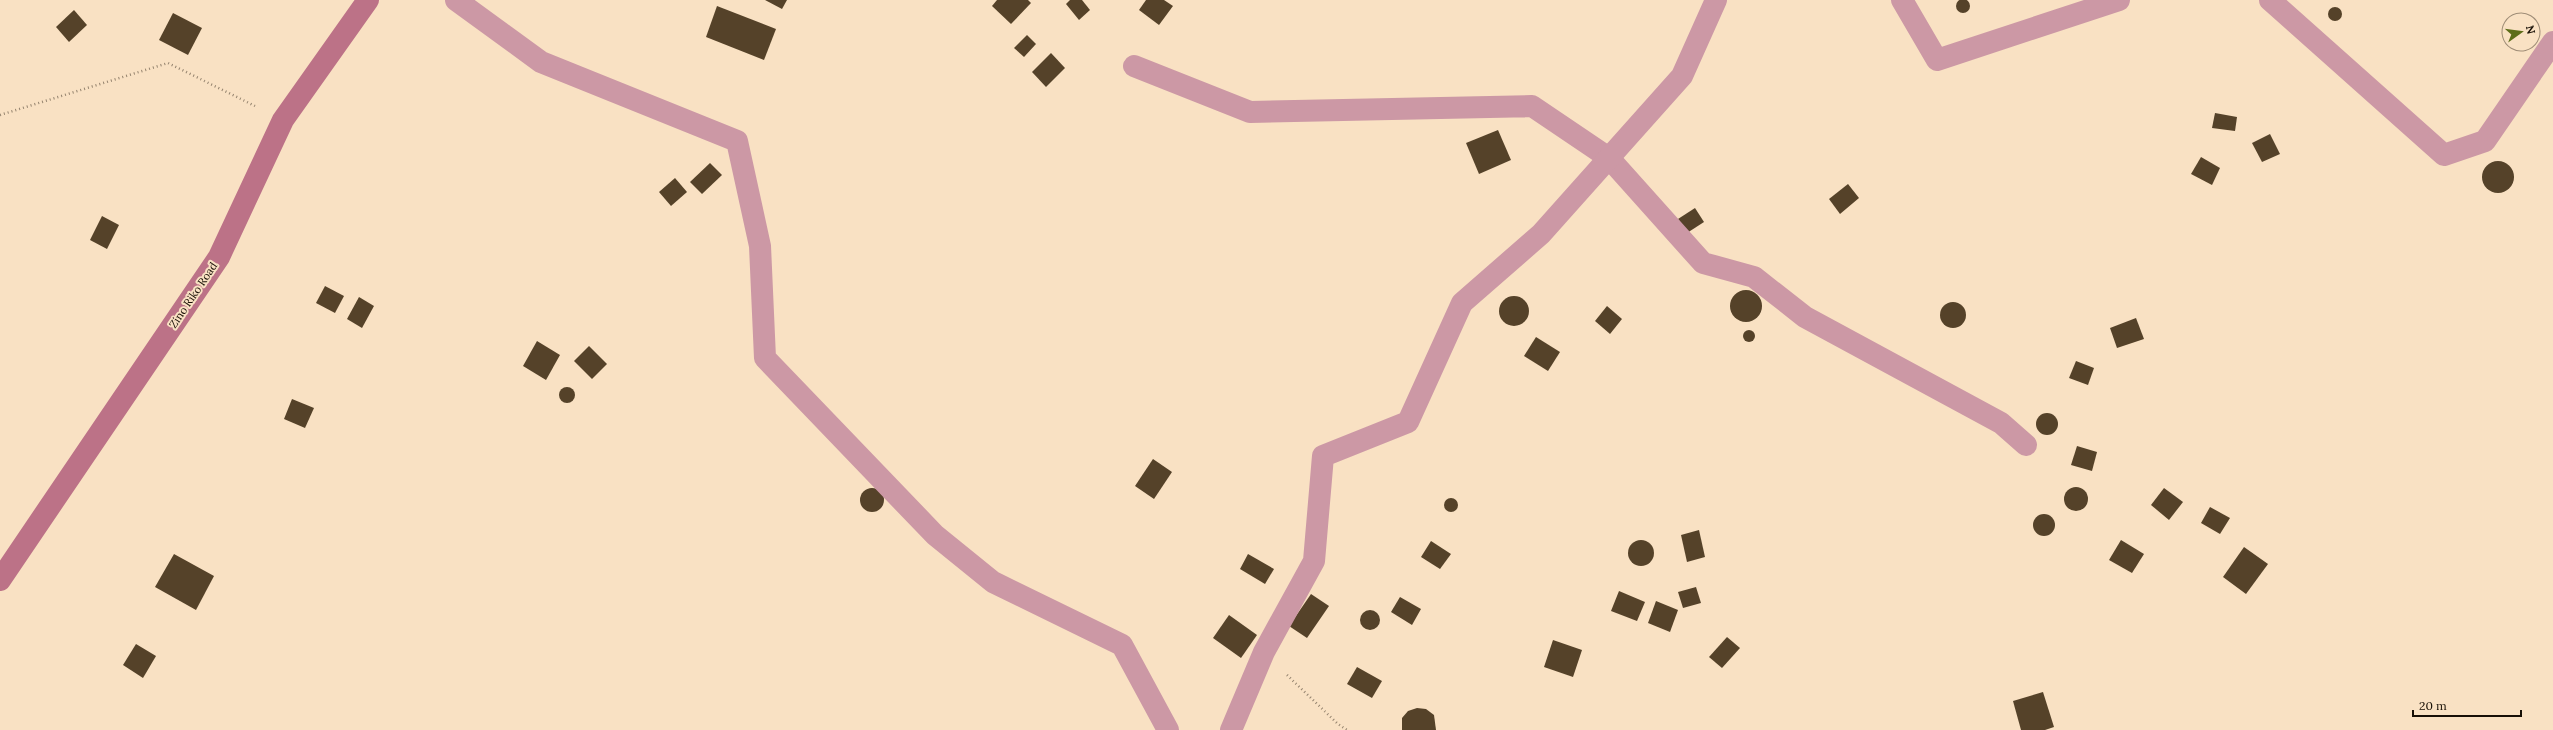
<svg xmlns="http://www.w3.org/2000/svg" width="2553" height="730" font-family="Lora,serif">
  <style>
    .building { fill: #554229 }
    .lines { fill: none; stroke-linecap: round; stroke-linejoin: round }
    .path { stroke: #94836e; stroke-width: 2.5; stroke-dasharray: 1 3; stroke-linecap: butt }
    .street { stroke: #cc98a5; stroke-width: 22 }
    .secondary { stroke: #bc7287; stroke-width: 22 }
    .labels { text-anchor: middle; dominant-baseline: central; stroke-width: 4; stroke-linejoin: round; paint-order: stroke }
    .street-label { font-size: 11px; fill: #170f05; stroke: #f9e1c3 }
  </style>
  <rect width="100%" height="100%" fill="#f9e1c3"/>
  <g class="building">
    <circle cx="1963" cy="6" r="7"/>
    <polygon points="765,0 787,0 782,9"/>
    <polygon points="997,0 1028,0 1031,3 1011,24 992,6"/>
    <polygon points="1070,0 1082,0 1090,10 1079,20 1066,4"/>
    <polygon points="1146,0 1164,0 1173,6 1159,25 1139,10"/>
    <polygon points="717,6 776,29 764,60 706,37"/>
    <circle cx="2335" cy="14" r="7"/>
    <polygon points="74,10 87,25 69,42 56,27"/>
    <polygon points="173,13 202,28 188,55 159,40"/>
    <polygon points="1027,35 1036,44 1024,57 1014,48"/>
    <polygon points="1051,53 1065,68 1046,87 1032,72"/>
    <polygon points="2215,113 2237,117 2235,131 2212,128"/>
    <polygon points="1498,130 1511,160 1479,174 1466,143"/>
    <polygon points="2270,134 2280,154 2262,162 2252,143"/>
    <polygon points="2201,157 2220,168 2212,185 2191,174"/>
    <circle cx="2498" cy="177" r="16"/>
    <polygon points="710,163 722,175 702,194 690,182"/>
    <polygon points="675,178 687,192 671,206 659,192"/>
    <polygon points="1848,184 1859,198 1840,214 1829,199"/>
    <polygon points="1695,208 1704,222 1687,233 1678,219"/>
    <polygon points="102,216 119,225 107,249 90,240"/>
    <polygon points="325,286 344,296 335,313 316,303"/>
    <circle cx="1746" cy="306" r="16"/>
    <circle cx="1514" cy="311" r="15"/>
    <polygon points="359,297 374,306 362,328 347,319"/>
    <circle cx="1953" cy="315" r="13"/>
    <polygon points="1607,306 1622,319 1610,334 1595,321"/>
    <polygon points="2136,318 2144,339 2117,348 2110,328"/>
    <circle cx="1749" cy="336" r="6"/>
    <polygon points="1536,337 1560,352 1548,371 1524,356"/>
    <polygon points="537,341 560,355 546,380 523,366"/>
    <polygon points="589,346 607,364 592,379 574,361"/>
    <polygon points="2076,361 2094,368 2088,385 2069,378"/>
    <circle cx="567" cy="395" r="8"/>
    <polygon points="292,399 314,408 305,428 284,419"/>
    <circle cx="2047" cy="424" r="11"/>
    <polygon points="2077,446 2097,452 2092,471 2071,465"/>
    <polygon points="1153,459 1172,472 1154,499 1135,486"/>
    <circle cx="2076" cy="499" r="12"/>
    <circle cx="872" cy="500" r="12"/>
    <polygon points="2164,488 2183,502 2169,520 2151,505"/>
    <circle cx="1451" cy="505" r="7"/>
    <polygon points="2210,507 2230,518 2220,534 2201,523"/>
    <circle cx="2044" cy="525" r="11"/>
    <polygon points="1699,530 1705,557 1687,562 1681,535"/>
    <polygon points="2121,540 2144,554 2132,573 2109,560"/>
    <circle cx="1641" cy="553" r="13"/>
    <polygon points="1431,541 1451,554 1440,569 1421,557"/>
    <polygon points="2244,547 2268,564 2246,594 2223,577"/>
    <polygon points="174,554 214,576 196,610 155,587"/>
    <polygon points="1248,554 1274,569 1265,584 1240,569"/>
    <polygon points="1696,587 1701,603 1683,608 1678,592"/>
    <polygon points="1619,591 1645,602 1637,621 1611,611"/>
    <polygon points="1311,594 1329,606 1307,638 1289,626"/>
    <polygon points="1400,597 1421,609 1412,625 1391,612"/>
    <polygon points="1656,601 1678,610 1670,632 1648,623"/>
    <circle cx="1370" cy="620" r="10"/>
    <polygon points="1229,615 1257,635 1241,658 1213,638"/>
    <polygon points="1727,637 1740,648 1722,668 1709,657"/>
    <polygon points="1553,640 1582,650 1573,677 1544,667"/>
    <polygon points="136,644 156,656 143,678 123,665"/>
    <polygon points="1357,667 1382,681 1372,698 1347,684"/>
    <polygon points="2043,692 2054,727 2045,730 2021,730 2013,701"/>
    <polygon points="1417,708 1426,709 1434,715 1436,730 1402,730 1402,718 1408,711"/>
  </g>
  <g class="lines">
    <g class="path">
      <polyline points="0,115 168,63 255,106"/>
      <polyline points="1287,675 1338,724 1347,730"/>
    </g>
    <g class="street">
      <polyline points="456,0 541,62 737,141 760,246 765,358 935,535 993,582 1122,645 1168,730"/>
      <polyline points="1902,0 1937,60 2119,0"/>
      <polyline points="2270,0 2444,155 2485,141 2553,42"/>
      <polyline points="1134,66 1250,112 1532,106 1609,158 1703,263 1754,277 1805,317 2001,423 2026,445"/>
      <polyline points="1231,730 1264,652 1314,561 1323,456 1408,422 1462,303 1541,234 1682,76 1716,0"/>
    </g>
    <polyline class="secondary" points="0,580 219,257 283,120 368,0"/>
  </g>
  <g class="labels">
    <g class="street-label">
      <text transform="translate(193 295) rotate(-56)">Zino Riko Road</text>
    </g>
  </g>
  <g transform="translate(2521 32) rotate(76)"><circle r="19" fill="#f9e1c3" stroke="#9f8d77"/>
  <path d="M0-3L7 15L0 10L-7 15Z" fill="#5d6d18"/>
  <text y="-6" font-size="11" font-weight="bold" text-anchor="middle" fill="#170f05">N</text>
  </g>
  <path d="M2413 710v6h108v-6" fill="none" stroke="#170f05" stroke-width="2"/>
  <text x="2419" y="710" font-size="12" fill="#170f05" stroke="#f9e1c3" stroke-width="3" paint-order="stroke">20 m</text>
</svg>
